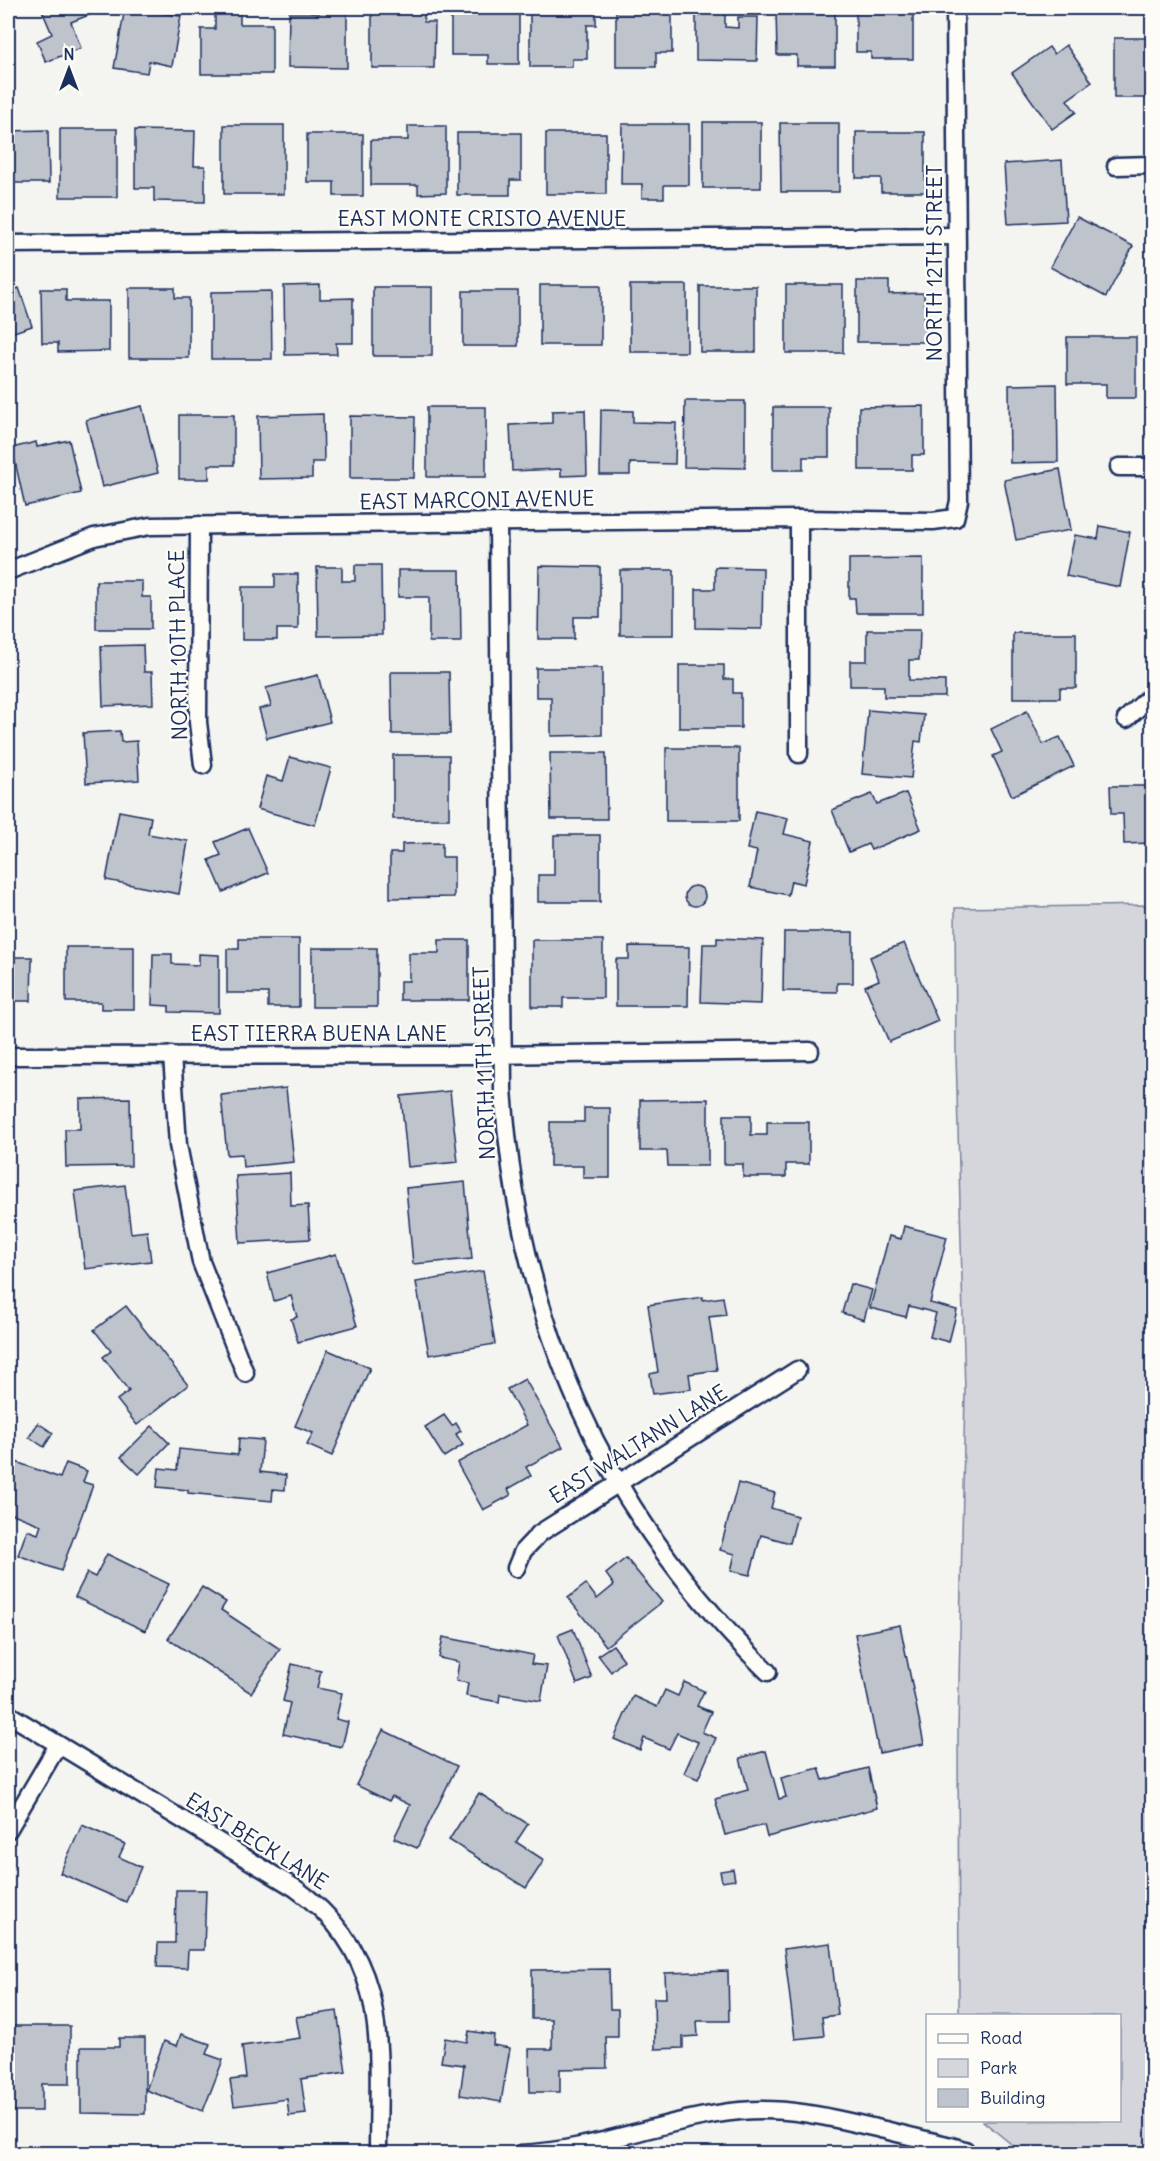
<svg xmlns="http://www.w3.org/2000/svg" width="1160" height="2161" font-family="Delius,sans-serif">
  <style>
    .green { fill: #d4d6db; stroke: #78829c; stroke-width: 1.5 }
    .building { fill: #bfc3cc; stroke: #1b2f5e; stroke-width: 1.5 }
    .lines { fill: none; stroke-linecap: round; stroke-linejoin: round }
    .minor-casing { stroke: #1b2f5e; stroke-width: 21 }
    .minor { stroke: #fdfcf7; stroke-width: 16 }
    .labels { text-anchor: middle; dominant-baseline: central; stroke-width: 4.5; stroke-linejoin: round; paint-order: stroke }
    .street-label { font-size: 21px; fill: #1b2f5e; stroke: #fdfcf7 }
  </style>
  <rect width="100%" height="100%" fill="#f4f4f1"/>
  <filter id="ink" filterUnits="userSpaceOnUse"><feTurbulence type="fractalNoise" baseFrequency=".0167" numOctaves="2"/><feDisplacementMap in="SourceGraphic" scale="12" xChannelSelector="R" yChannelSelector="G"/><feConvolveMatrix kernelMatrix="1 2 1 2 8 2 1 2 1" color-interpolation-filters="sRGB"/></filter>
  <g filter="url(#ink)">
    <polygon class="green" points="1152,905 1152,2153 1022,2153 983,2121 1120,2120 1120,2016 959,2015 958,1730 965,1392 956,1054 955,908"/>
    <g class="building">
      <polygon points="41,8 107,8 71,22 81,48 46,62 37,41 52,34"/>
      <polygon points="125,8 181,16 172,66 149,61 147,73 114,68"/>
      <polygon points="319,8 347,8 347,68 288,67 289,13 319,13"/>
      <polygon points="372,8 424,8 424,22 435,22 434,68 372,68"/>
      <polygon points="451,8 519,8 519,64 488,64 488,55 451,55"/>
      <polygon points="530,8 596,8 596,25 587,25 587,59 572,59 572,67 530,67"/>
      <polygon points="649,8 672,8 672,53 656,53 656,67 616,67 616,10 649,10"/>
      <polygon points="696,8 725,8 725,27 738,28 738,17 758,17 757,61 696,60"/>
      <polygon points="776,8 835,8 835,66 797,66 797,55 777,55"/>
      <polygon points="856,8 913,8 913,59 871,59 871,52 856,52"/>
      <polygon points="215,10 240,10 240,24 272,24 272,74 201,74 201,29 215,29"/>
      <rect x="1114" y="38" width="38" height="60"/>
      <polygon points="1066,45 1092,82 1067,100 1076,112 1052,129 1012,73 1049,47 1054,54"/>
      <rect x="703" y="122" width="58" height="66"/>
      <polygon points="780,123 839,123 839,192 781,192"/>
      <polygon points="622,124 689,124 689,185 664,185 664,198 642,198 642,184 621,184"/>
      <rect x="224" y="125" width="60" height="69"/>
      <polygon points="408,126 446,126 446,193 418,194 418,185 371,185 371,140 408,140"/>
      <rect x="60" y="129" width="57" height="68"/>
      <polygon points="48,130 49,183 13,183 13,194 8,194 8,131"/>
      <polygon points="135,130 195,131 194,166 205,166 205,202 154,201 154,188 135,188"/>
      <polygon points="856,132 925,132 925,192 881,192 881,178 856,178"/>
      <polygon points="457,133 521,133 521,180 510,180 510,195 457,195"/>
      <rect x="546" y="133" width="60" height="61"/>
      <polygon points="307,134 363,134 363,196 334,196 334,182 307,182"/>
      <polygon points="1062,160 1066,221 1008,224 1004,164"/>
      <polygon points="1077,217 1133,246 1106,297 1050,267"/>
      <rect x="1151" y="217" width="1" height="58"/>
      <polygon points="857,281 889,281 889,294 924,293 925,342 857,342"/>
      <polygon points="320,285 320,299 353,298 353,343 336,343 337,354 285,355 284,286"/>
      <rect x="540" y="285" width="61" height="60"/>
      <rect x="630" y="285" width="57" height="67"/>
      <rect x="786" y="285" width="57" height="68"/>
      <rect x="700" y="286" width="56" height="66"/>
      <rect x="373" y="287" width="59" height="69"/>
      <polygon points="19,288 32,326 8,334 8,292"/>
      <polygon points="129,288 175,288 175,298 189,298 189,358 129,358"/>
      <polygon points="41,289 66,289 66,301 109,301 109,351 58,352 58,343 42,343"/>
      <polygon points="271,291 272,359 211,359 211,292"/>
      <rect x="463" y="291" width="55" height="55"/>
      <polygon points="1067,337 1136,337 1136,398 1106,398 1106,384 1067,384"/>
      <polygon points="1057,384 1058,462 1010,463 1009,385"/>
      <polygon points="685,401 745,401 745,468 684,467"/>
      <polygon points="142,406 158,473 102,487 86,420"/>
      <polygon points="924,406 924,455 912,455 912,470 859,470 859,407"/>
      <rect x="427" y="407" width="59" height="70"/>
      <polygon points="773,407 829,407 829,457 803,457 803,470 773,470"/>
      <polygon points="585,410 587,475 561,476 561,469 512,471 510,425 552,423 552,411"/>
      <polygon points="601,410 633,411 633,422 676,423 675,464 630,463 630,475 600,475"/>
      <polygon points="323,414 324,462 312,462 312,478 259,479 258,416"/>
      <polygon points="179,415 234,415 234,465 209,465 209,479 179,479"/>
      <polygon points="350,416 415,417 414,478 350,478"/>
      <polygon points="69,440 81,493 25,506 12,448 36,442 37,447"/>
      <polygon points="1060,469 1071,530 1016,540 1004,480"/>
      <polygon points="1100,526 1130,532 1120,587 1066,576 1075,535 1098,539"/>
      <polygon points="923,558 923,613 856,613 855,598 849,598 849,559"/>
      <polygon points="355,565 381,565 382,635 318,636 317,567 342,567 342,581 355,581"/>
      <polygon points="539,566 600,567 600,617 574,617 574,639 538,639"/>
      <polygon points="715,567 763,568 762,629 696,628 696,589 715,589"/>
      <polygon points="398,570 460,570 461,642 429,642 429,597 398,597"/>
      <rect x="620" y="570" width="54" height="65"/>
      <polygon points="275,574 298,574 298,629 277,629 277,640 242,640 242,587 275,587"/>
      <polygon points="96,581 142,581 142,597 151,597 151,629 96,629"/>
      <polygon points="867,630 920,630 919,660 909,660 909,680 945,681 945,697 884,697 884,686 850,686 850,661 867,661"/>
      <polygon points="1013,633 1076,633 1076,688 1060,688 1060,698 1013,698"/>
      <polygon points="143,645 144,672 152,672 153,704 103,706 101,646"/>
      <polygon points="679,665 724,665 724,679 733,679 733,693 741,693 741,728 679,728"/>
      <polygon points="536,668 602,668 602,735 551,736 551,697 536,697"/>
      <polygon points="391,672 449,672 450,734 392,734"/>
      <polygon points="318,675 330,722 267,738 259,709 271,706 266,688"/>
      <polygon points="868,710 924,715 921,742 915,741 911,778 862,774"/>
      <polygon points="1027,711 1043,744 1060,737 1074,766 1012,796 993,756 1002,752 991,729"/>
      <polygon points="120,731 121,742 137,741 139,780 86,783 83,733"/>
      <rect x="666" y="748" width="73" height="73"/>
      <polygon points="550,753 606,753 607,819 551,819"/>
      <rect x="393" y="755" width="56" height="64"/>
      <polygon points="290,757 331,768 315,825 257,809 266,776 283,781"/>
      <polygon points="1110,786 1152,786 1152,843 1124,844 1123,814 1111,814"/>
      <polygon points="906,793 921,829 871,850 868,844 849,852 832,810 872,794 877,804"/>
      <polygon points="119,811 151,817 148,834 188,841 179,894 106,880"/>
      <polygon points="755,811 788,818 784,834 813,841 804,884 791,881 788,895 750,887 757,851 747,849"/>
      <polygon points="248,828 268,873 223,892 209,860 221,855 215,842"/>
      <polygon points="554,835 600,835 600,902 538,902 538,875 554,875"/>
      <polygon points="442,843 442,857 454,857 454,897 390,898 390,853 402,853 402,844"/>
      <circle cx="695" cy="896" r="10"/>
      <polygon points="784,932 853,932 853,983 837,983 837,992 783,991"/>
      <polygon points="717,938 763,940 761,1004 701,1002 703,944 717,944"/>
      <polygon points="239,939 299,939 299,1007 268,1007 268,993 227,993 227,949 239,949"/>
      <polygon points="439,940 469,940 469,1000 400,1000 400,981 409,981 409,953 439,953"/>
      <polygon points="532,940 603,940 603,998 563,998 563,1007 532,1007"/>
      <polygon points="904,943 938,1021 889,1042 865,986 879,980 870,957"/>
      <polygon points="629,946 689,947 688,1006 616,1006 616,959 629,959"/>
      <polygon points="66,947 134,947 134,1009 101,1009 101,1002 66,1002"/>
      <rect x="312" y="948" width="65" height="59"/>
      <polygon points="153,954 172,954 172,964 199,965 199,954 219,955 219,1013 169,1012 169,1006 152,1005"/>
      <polygon points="8,957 32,957 31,1001 8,1001"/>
      <polygon points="286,1088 294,1162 243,1167 242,1154 227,1155 221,1095"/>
      <polygon points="450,1091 458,1162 408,1167 401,1096"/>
      <polygon points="130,1098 131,1166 66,1167 65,1129 80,1129 80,1099"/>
      <polygon points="708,1099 708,1166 668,1166 667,1151 640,1151 640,1100"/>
      <polygon points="8,1103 14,1103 13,1149 8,1149"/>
      <polygon points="584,1108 610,1108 610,1178 583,1178 583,1166 550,1166 550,1122 584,1122"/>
      <polygon points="724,1115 751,1115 751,1135 767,1135 767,1122 809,1122 809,1164 786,1164 786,1177 743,1177 743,1164 724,1164"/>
      <polygon points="290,1173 291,1206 308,1205 310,1239 240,1243 236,1176"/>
      <polygon points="465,1182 472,1259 413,1264 406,1188"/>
      <polygon points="125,1185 131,1233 147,1231 151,1261 85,1269 75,1191"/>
      <polygon points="904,1226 947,1237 930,1303 957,1310 949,1342 930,1337 936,1313 909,1306 906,1317 870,1308 889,1236 901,1239"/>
      <polygon points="336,1254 357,1326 298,1342 291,1319 297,1317 291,1296 274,1301 267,1273"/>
      <polygon points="483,1271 495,1344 429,1355 416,1282"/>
      <polygon points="850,1284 872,1290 864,1320 842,1313"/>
      <polygon points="703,1297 703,1300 723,1297 726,1315 709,1317 717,1370 689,1374 691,1389 653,1394 650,1374 658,1372 648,1305"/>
      <polygon points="126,1306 188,1385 137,1425 117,1400 129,1391 103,1357 111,1351 94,1330"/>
      <polygon points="328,1350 370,1368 332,1456 307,1445 313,1433 295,1426"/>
      <polygon points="525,1379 563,1447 526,1467 531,1476 508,1489 511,1495 483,1510 457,1463 527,1425 507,1389"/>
      <polygon points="444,1415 452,1426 456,1423 461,1431 456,1434 463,1445 444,1457 425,1427"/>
      <polygon points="38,1423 53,1433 44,1447 29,1437"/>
      <polygon points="152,1426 169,1443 139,1474 121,1457"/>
      <polygon points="239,1438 263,1440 260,1472 286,1475 285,1490 273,1489 272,1501 188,1493 188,1490 157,1487 159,1468 177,1470 179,1449 238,1455"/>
      <polygon points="8,1459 60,1478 66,1463 87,1471 83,1482 93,1485 61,1571 18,1555 27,1530 38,1534 41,1525 8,1512"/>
      <polygon points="738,1483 775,1493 771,1508 797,1516 790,1543 761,1535 750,1575 731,1571 735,1554 720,1550"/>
      <polygon points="107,1554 169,1584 145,1631 75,1597 87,1573 95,1577"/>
      <polygon points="626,1558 662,1602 606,1646 568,1598 586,1584 597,1599 614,1585 606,1574"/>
      <polygon points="202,1587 226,1602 221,1610 280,1649 251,1693 168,1639"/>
      <polygon points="900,1625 924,1744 879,1753 855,1634"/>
      <polygon points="573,1629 592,1678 577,1684 558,1635"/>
      <polygon points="443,1637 533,1655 531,1664 547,1666 541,1701 500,1694 499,1702 466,1696 468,1683 456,1681 459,1662 439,1658"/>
      <polygon points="613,1645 624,1660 611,1672 598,1655"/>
      <polygon points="292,1664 321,1671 317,1688 342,1693 336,1719 348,1722 342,1747 283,1734 290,1703 283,1701"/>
      <polygon points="684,1682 704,1691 697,1706 711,1712 702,1732 716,1738 698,1779 684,1773 698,1742 677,1733 669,1749 644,1738 640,1750 614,1739 633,1696 657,1707 665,1690 678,1696"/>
      <polygon points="383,1730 457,1766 417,1848 394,1838 410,1805 392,1796 389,1801 356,1785"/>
      <polygon points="766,1751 779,1799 786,1797 781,1778 819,1768 823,1780 868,1768 877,1808 767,1837 764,1825 725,1835 715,1799 748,1790 740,1758"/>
      <polygon points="479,1793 528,1824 516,1842 544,1860 526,1888 449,1840"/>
      <polygon points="82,1825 125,1844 119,1857 141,1867 126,1902 60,1873"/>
      <polygon points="733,1869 735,1880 722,1882 720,1871"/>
      <polygon points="176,1890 206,1890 204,1950 188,1950 187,1968 157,1967 158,1943 175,1943"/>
      <polygon points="830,1943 838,2015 822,2017 824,2036 795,2039 784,1949"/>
      <polygon points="609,1969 610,2009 618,2009 618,2037 606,2037 607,2068 560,2069 560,2092 530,2092 529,2049 552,2049 552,2019 532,2019 532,1970"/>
      <polygon points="728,1971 729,2021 697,2021 698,2036 683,2037 683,2048 655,2049 654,1998 666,1998 665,1973"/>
      <polygon points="337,2011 346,2072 301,2079 306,2114 289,2116 287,2099 234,2106 230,2080 246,2078 242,2046 300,2038 296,2017"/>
      <polygon points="9,2026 70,2026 70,2084 42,2084 42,2111 9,2111"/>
      <polygon points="469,2031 494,2035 493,2045 510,2048 501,2102 460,2095 464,2065 441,2062 445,2038 467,2042"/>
      <polygon points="181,2034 210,2044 206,2054 223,2060 203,2111 146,2090 164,2041 177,2046"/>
      <polygon points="119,2038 145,2038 145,2114 81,2113 81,2047 119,2047"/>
    </g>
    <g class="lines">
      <defs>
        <g id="minor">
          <polyline points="1116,166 1152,165"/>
          <polyline points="8,244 956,236"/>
          <polyline points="1119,467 1152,467"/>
          <path d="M498 522 503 1089C518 1319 602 1511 768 1672"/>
          <polyline points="199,525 198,722 203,765"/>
          <polyline points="8,571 94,537 150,526 799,519 933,521 955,518 959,501 955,8"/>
          <polyline points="1126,719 1152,695"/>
          <polyline points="799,754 799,519"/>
          <polyline points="172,1055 178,1145 201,1262 245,1373"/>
          <polyline points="8,1056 476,1055 810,1051"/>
          <polyline points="516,1568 523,1551 540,1533 797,1370"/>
          <path d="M8 1714 295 1888C393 1957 378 2048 378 2154"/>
          <polyline points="8,1830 58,1745"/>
          <path d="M520 2154C595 2151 666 2118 740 2111 790 2106 837 2119 885 2130 912 2137 939 2142 965 2150L966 2154"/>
        </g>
      </defs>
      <use href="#minor" class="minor-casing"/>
      <use href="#minor" class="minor"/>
    </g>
  </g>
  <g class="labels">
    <g class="street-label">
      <text x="482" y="218">EAST MONTE CRISTO AVENUE</text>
      <text transform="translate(934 263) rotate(-90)">NORTH 12TH STREET</text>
      <text transform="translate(477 500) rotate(-1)">EAST MARCONI AVENUE</text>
      <text transform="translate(178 645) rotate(-91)">NORTH 10TH PLACE</text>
      <text x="319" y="1033">EAST TIERRA BUENA LANE</text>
      <text transform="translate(484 1063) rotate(-92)">NORTH 11TH STREET</text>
      <text transform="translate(638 1444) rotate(-32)">EAST WALTANN LANE</text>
      <text transform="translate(257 1841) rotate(32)">EAST BECK LANE</text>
    </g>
  </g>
  <rect width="1160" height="2161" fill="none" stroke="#fdfcf7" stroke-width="30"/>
  <rect x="15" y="15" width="1130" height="2131" fill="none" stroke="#1b2f5e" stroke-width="2" filter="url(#ink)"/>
  <rect x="926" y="2014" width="195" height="108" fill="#fdfcf7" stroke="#a3aaba" stroke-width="1.5"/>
  <rect x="938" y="2034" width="30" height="9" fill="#fdfcf7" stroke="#a3aaba" stroke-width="1.5"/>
  <text x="980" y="2044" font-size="18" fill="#1b2f5e">Road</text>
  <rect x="938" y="2059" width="30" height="18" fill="#d4d6db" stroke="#a3aaba" stroke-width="1.5"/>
  <text x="980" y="2074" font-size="18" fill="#1b2f5e">Park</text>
  <rect x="938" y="2089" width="30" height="18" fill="#bfc3cc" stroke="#a3aaba" stroke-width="1.5"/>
  <text x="980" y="2104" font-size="18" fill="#1b2f5e">Building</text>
  <g transform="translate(69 69)" stroke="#fdfcf7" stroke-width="4.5" paint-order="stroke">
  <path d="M0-4.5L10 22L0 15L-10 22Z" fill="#1b2f5e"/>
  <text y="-9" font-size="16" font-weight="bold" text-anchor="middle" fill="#1b2f5e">N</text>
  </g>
</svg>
